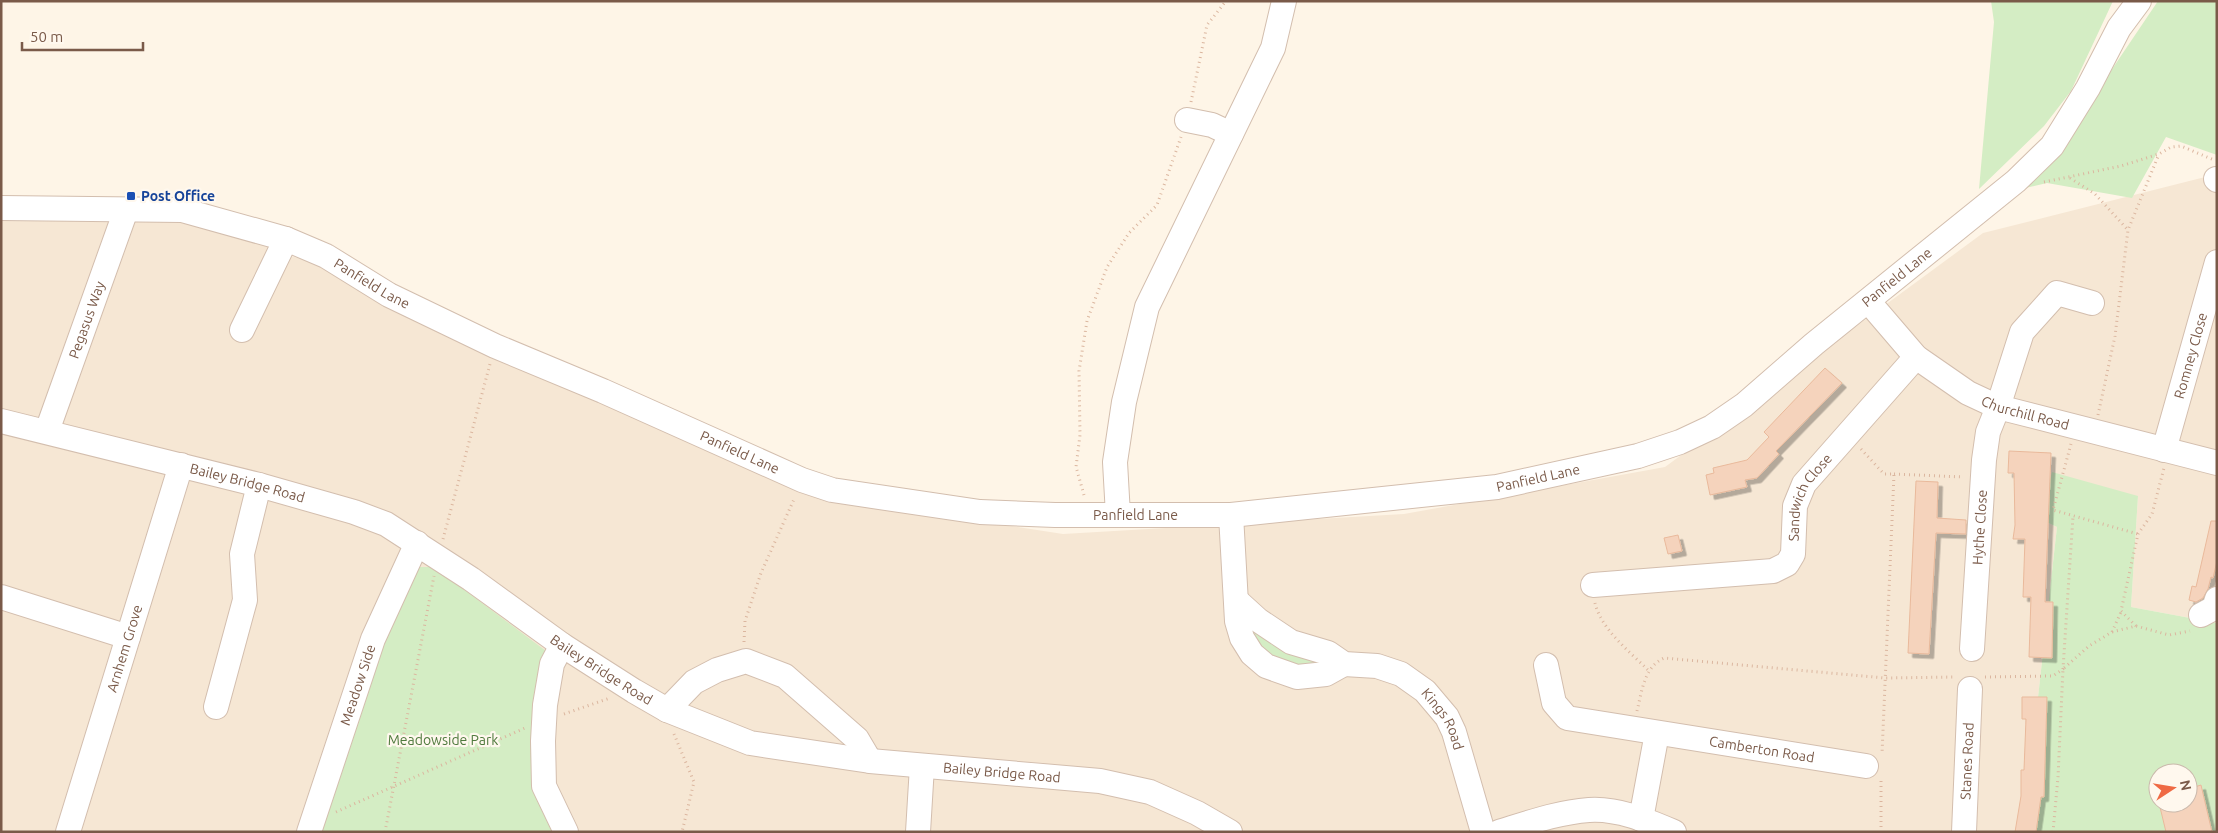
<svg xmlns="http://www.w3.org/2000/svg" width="2218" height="833" font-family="Ubuntu,sans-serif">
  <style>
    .residential { fill: #f6e7d4 }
    .green { fill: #d4edc4; fill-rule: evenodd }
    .building { fill: #f5d3bc; stroke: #e9b99b; filter: url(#shadow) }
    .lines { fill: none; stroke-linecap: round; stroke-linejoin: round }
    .minor-casing { stroke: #d3beae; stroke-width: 26 }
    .path { stroke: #dbb69f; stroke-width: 3; stroke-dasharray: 1 4; stroke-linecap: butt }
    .minor { stroke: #fff; stroke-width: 24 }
    .transit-dot { fill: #1a4fb4; stroke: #fff8ee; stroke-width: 2 }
    .labels { text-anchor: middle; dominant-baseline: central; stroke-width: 4.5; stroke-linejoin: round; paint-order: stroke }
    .transit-label { font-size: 14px; font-weight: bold; fill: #164399; stroke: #fff8ee; text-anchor: start }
    .street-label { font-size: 14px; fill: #7a5a49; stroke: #fff8ee }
    .park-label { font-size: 14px; fill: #4f7a3d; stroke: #fff8ee }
  </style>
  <defs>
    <filter id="shadow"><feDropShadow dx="4.5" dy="4.5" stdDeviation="0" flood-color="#0004"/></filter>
  </defs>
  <rect width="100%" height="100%" fill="#fef5e7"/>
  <polygon class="residential" points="2217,174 2217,623 2131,607 2138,496 2040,519 2057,527 2023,832 1,832 1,203 187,210 257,238 291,256 341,271 804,494 1063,534 1404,514 1665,467 1983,233"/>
  <g class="green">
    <polygon points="1991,1 2113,1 2071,91 2044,126 1979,189 1994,22"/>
    <polygon points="2158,1 2217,1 2217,155 2166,137 2132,198 2047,183 2012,191 2071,130"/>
    <path d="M2052 472 2138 496 2131 607 2217 623V832H2023L2057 527 2040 519ZM2158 773H2188V803H2158Z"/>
    <polygon points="419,567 434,567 546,651 537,705 561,832 316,832 379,642"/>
    <polygon points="1245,623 1321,656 1322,670 1267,661"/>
  </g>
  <g class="building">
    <polygon points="1825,368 1842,383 1776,451 1779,454 1757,478 1745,480 1747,487 1710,495 1706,475 1714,473 1713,468 1747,460 1769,437 1764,432"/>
    <polygon points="2009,451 2051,453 2045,602 2053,602 2052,658 2029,657 2031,597 2023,597 2025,539 2013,539 2015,525 2014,473 2008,473"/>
    <polygon points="1916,481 1938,482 1937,518 1966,520 1966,534 1936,533 1929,654 1908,653"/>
    <polygon points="2211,521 2217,521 2217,561 2213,578 2211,577 2208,589 2203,598 2196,602 2189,600 2192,586 2196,587"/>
    <polygon points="1678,535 1682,551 1668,554 1664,538"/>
    <polygon points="2022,697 2047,697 2044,797 2041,797 2036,832 2015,832 2021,796 2021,770 2024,770 2026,719 2022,719"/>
    <polygon points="2201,785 2212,832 2166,832 2159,803 2188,803 2188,789"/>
  </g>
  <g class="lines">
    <defs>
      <g id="minor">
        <polyline points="1187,120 1212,125 1231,134"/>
        <polyline points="2216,179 2217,180"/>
        <path id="s1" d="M1 208 182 210 286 239 326 256 389 295 495 346 603 391 802 480 832 490 980 512 1055 515H1231L1497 487 1638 456 1680 442 1712 427 1744 405 1814 344 2016 181 2052 146 2088 88 2119 28 2139 1"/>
        <path id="s2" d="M1868 301 1916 357 1968 393 1998 407 2217 463"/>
        <polyline points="242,330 286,239"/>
        <path id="s3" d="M1 421 259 485 354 512 386 524 471 579 562 645 634 691 667 710 750 743 870 761 1100 781 1150 792 1197 813 1230 832"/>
        <path id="s4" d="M47 431 126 210"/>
        <path id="s5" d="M2164 450 2217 262"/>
        <polyline points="1118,515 1115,462 1124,402 1147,307 1273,48 1284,1"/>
        <polyline points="1231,515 1237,621 1242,638 1252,654 1266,666 1297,677 1326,674 1344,664"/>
        <path id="s6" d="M1593 585 1773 571 1787 564 1793 554 1795 506 1804 484 1916 357"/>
        <polyline points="1,597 128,637"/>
        <path id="s7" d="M1236 600 1258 620 1291 642 1328 653 1344 664 1377 666 1401 674 1425 691 1447 717 1454 732 1483 832"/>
        <polyline points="2201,615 2214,608 2217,599"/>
        <polyline points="562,645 552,664 545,705 543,741 544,786 566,832"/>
        <path id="s8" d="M1972 649 1984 460 1988 432 1998 407 2022 332 2057 293 2092 303"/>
        <path id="s9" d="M1546 665 1554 703 1567 718 1866 766"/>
        <polyline points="216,707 245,600 242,554 259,485"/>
        <polyline points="667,710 694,682 717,670 746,661 785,676 857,739 870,761"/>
        <polyline points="1641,819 1657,733"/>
        <path id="s10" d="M68 832 181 465"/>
        <path id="s11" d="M309 832 373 639 417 543"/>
        <polyline points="918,832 922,766"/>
        <path d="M1499 832C1528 823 1559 812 1589 810 1618 808 1648 821 1674 832"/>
        <path id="s12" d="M1964 832 1970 689"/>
      </g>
    </defs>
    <use href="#minor" class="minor-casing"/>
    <g class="path">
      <polyline points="1191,102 1207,25 1226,1"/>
      <polyline points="2070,178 2095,194 2128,230"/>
      <polyline points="2044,182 2121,166 2159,154 2171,147 2181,146 2214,160"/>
      <polyline points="2098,415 2115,336 2128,230 2159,154"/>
      <polyline points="2071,444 2053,510 2138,534"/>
      <polyline points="1861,449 1884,474 1894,474 1882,754"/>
      <polyline points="1894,474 1963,477"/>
      <polyline points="1084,495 1076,467 1080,435 1079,371 1087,321 1107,267 1129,233 1157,205 1181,137"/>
      <polyline points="443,539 490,364"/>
      <path d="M1595 603C1601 629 1629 651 1648 670"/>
      <polyline points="2136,626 2121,611 2138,534 2152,514 2164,468"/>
      <polyline points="2112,632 2121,612"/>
      <polyline points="744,642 745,621 761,573 795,497"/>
      <polyline points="1985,677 2053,676 2063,669 2073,516"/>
      <path d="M1637 711C1642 691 1644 667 1664 658L1885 678 1956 677"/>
      <polyline points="564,714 610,698"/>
      <polyline points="674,734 694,782 682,832"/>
      <polyline points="336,812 525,728"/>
      <polyline points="385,832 434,576"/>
      <polyline points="1881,832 1881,777"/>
      <polyline points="2053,832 2058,777 2063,669 2089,646 2112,632 2136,626 2169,635 2190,631"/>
    </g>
    <use href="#minor" class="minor"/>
  </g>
  <rect class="transit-dot" x="126" y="191" width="10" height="10" rx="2.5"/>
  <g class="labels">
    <g class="transit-label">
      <text x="141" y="196">Post Office</text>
    </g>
    <g class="street-label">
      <text stroke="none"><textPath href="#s1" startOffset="2021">Panfield Lane</textPath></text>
      <text stroke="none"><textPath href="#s1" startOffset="386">Panfield Lane</textPath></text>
      <text stroke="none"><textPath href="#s4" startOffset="118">Pegasus Way</textPath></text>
      <text stroke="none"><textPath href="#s5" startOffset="98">Romney Close</textPath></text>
      <text stroke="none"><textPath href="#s2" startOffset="198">Churchill Road</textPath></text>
      <text stroke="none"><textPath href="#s1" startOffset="791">Panfield Lane</textPath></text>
      <text stroke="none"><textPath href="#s1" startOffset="1601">Panfield Lane</textPath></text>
      <text stroke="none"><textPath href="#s3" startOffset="254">Bailey Bridge Road</textPath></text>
      <text stroke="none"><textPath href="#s6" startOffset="269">Sandwich Close</textPath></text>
      <text stroke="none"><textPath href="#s1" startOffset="1196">Panfield Lane</textPath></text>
      <text stroke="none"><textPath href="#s8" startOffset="122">Hythe Close</textPath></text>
      <text stroke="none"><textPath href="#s10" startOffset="192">Arnhem Grove</textPath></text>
      <text stroke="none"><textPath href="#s3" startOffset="659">Bailey Bridge Road</textPath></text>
      <text stroke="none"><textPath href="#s11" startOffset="155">Meadow Side</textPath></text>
      <text stroke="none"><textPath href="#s7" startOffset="249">Kings Road</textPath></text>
      <text stroke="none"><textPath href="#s9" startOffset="256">Camberton Road</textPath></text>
      <text stroke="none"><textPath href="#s12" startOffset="71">Stanes Road</textPath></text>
      <text stroke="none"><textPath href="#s3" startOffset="1079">Bailey Bridge Road</textPath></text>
    </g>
    <g class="park-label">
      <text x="443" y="740">Meadowside Park</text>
    </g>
  </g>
  <rect width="2218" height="833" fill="none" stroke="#7a5a49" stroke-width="5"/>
  <g transform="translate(2173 788) rotate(78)"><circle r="24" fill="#fff8ee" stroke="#cab9ac"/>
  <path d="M0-4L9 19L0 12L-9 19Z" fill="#ef6a44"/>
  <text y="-8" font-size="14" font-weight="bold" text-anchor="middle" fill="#7a5a49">N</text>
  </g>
  <path d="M22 42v8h121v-8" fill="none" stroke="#7a5a49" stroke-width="2.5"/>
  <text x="30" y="42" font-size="15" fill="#7a5a49" stroke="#fff8ee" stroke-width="4" paint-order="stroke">50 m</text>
</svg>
